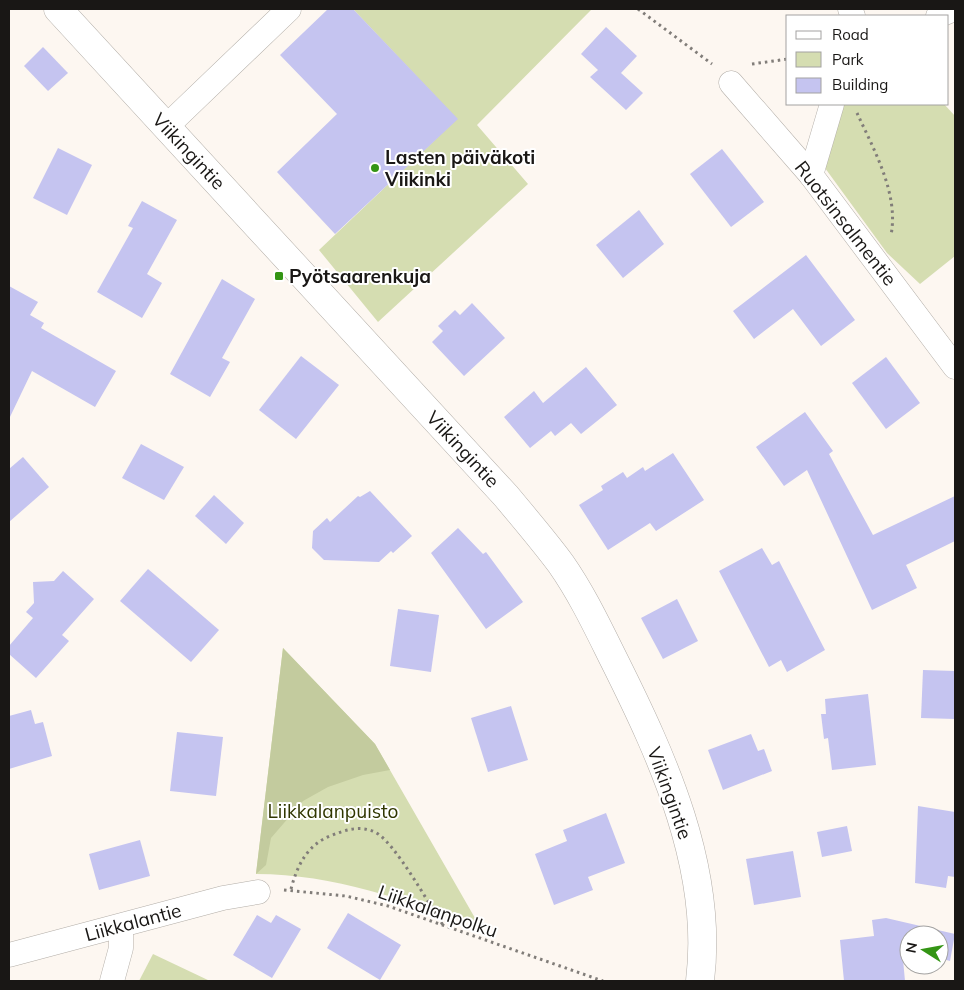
<svg xmlns="http://www.w3.org/2000/svg" width="964" height="990" font-family="Mulish,sans-serif">
  <style>
    .green { fill: #d5ddb1 }
    .forest { fill: #c3cb9e }
    .building { fill: #c5c4f0 }
    .lines { fill: none; stroke-linecap: round; stroke-linejoin: round }
    .street-casing { stroke: #b3aea8; stroke-width: 25 }
    .secondary-casing { stroke: #b3aea8; stroke-width: 29 }
    .path { stroke: #817d79; stroke-width: 3; stroke-dasharray: 2.5 4; stroke-linecap: butt }
    .street { stroke: #fff; stroke-width: 24 }
    .secondary { stroke: #fff; stroke-width: 28 }
    .poi-dot { fill: #349515; stroke: #fff; stroke-width: 2 }
    .labels { text-anchor: middle; dominant-baseline: central; stroke-width: 4; stroke-linejoin: round; paint-order: stroke }
    .street-label { font-size: 19px; fill: #191715; stroke: #fff }
    .poi-label { font-size: 19px; font-weight: bold; fill: #191715; stroke: #fff; text-anchor: start }
    .park-label { font-size: 19px; fill: #303600; stroke: #fff }
  </style>
  <rect width="100%" height="100%" fill="#fdf7f1"/>
  <g class="green">
    <polygon points="353,9 592,9 477,125 528,184 378,322 319,250 457,119"/>
    <polygon points="844,104 944,104 955,116 955,256 920,284 887,253 825,168"/>
    <path d="M283 648 375 744 479 925C404 901 335 874 256 874Z"/>
    <polygon points="153,954 210,981 139,981"/>
  </g>
  <polygon class="forest" points="283,648 375,744 390,770 363,775 328,787 303,801 271,838 266,865 256,874"/>
  <g class="building">
    <polygon points="328,9 353,9 458,119 335,234 277,172 337,114 280,55"/>
    <polygon points="606,27 637,56 621,73 643,93 626,110 590,77 598,70 581,54"/>
    <polygon points="43,47 68,73 48,91 24,66"/>
    <polygon points="58,148 92,165 67,215 33,198"/>
    <polygon points="722,149 764,202 731,227 690,174"/>
    <polygon points="142,201 177,220 147,274 162,283 142,318 97,292 133,228 128,226"/>
    <polygon points="639,210 664,244 623,278 596,245"/>
    <polygon points="806,255 855,320 821,346 793,309 754,339 733,311"/>
    <polygon points="222,279 255,299 222,358 230,362 210,397 170,374"/>
    <polygon points="9,286 38,302 30,315 44,323 41,328 116,371 95,407 32,371 9,419"/>
    <polygon points="472,303 505,338 464,376 432,342 443,331 438,326 455,310 460,315"/>
    <polygon points="301,356 339,385 296,439 259,410"/>
    <polygon points="886,357 920,403 886,429 852,383"/>
    <polygon points="586,367 617,405 581,434 571,423 555,436 551,431 530,448 504,417 534,391 543,403"/>
    <polygon points="805,412 833,451 829,454 873,535 955,496 955,541 906,565 917,588 872,610 807,470 784,486 756,447"/>
    <polygon points="141,444 184,467 164,500 122,478"/>
    <polygon points="673,453 704,500 656,531 650,523 608,550 579,505 603,490 601,486 623,472 627,478 643,467 645,471"/>
    <polygon points="23,457 49,487 9,522 9,469"/>
    <polygon points="370,491 412,536 393,553 391,551 379,562 324,560 312,548 313,531 327,518 330,522 358,496 360,497"/>
    <polygon points="214,495 244,523 226,544 195,516"/>
    <polygon points="458,528 483,554 486,552 523,602 486,629 431,553"/>
    <polygon points="762,548 772,565 779,561 825,650 787,672 781,660 769,667 719,571"/>
    <polygon points="148,569 219,630 191,662 120,601"/>
    <polygon points="63,571 94,599 62,635 69,641 36,678 9,654 9,646 33,618 26,612 34,603 33,582 54,581"/>
    <polygon points="677,599 698,641 663,659 641,618"/>
    <polygon points="398,609 439,615 431,672 390,666"/>
    <polygon points="923,670 955,671 955,719 921,718"/>
    <polygon points="868,694 876,765 832,770 828,738 824,739 821,714 826,714 825,699"/>
    <polygon points="511,706 528,760 488,772 471,718"/>
    <polygon points="31,710 35,724 43,722 52,756 9,769 9,716"/>
    <polygon points="177,732 223,737 216,796 170,791"/>
    <polygon points="751,734 758,751 764,749 772,771 723,790 708,750"/>
    <polygon points="918,806 955,812 955,877 948,876 946,888 915,883"/>
    <polygon points="606,813 625,863 588,877 593,890 554,905 535,854 567,841 563,830"/>
    <polygon points="847,826 852,851 822,857 817,832"/>
    <polygon points="140,840 150,876 99,890 89,854"/>
    <polygon points="793,851 801,897 754,905 746,859"/>
    <polygon points="348,913 401,945 380,980 327,948"/>
    <polygon points="257,915 271,923 276,915 301,929 272,978 233,955"/>
    <polygon points="886,918 955,934 950,961 939,958 939,935 909,935 909,951 902,949 905,981 844,981 840,940 874,936 872,920"/>
  </g>
  <g class="lines">
    <defs>
      <g id="street">
        <polyline points="850,9 853,16"/>
        <polyline points="938,16 954,9"/>
        <polyline points="731,83 811,175 955,367"/>
        <polyline points="167,126 289,9"/>
        <polyline points="811,175 832,104"/>
        <polyline points="9,955 223,898 258,892"/>
        <polyline points="112,981 121,948 121,926"/>
      </g>
      <path id="secondary" d="M58 9 506 496C525 519 544 541 561 564 582 594 598 628 614 660 663 758 714 869 700 981"/>
    </defs>
    <use href="#street" class="street-casing"/>
    <use href="#secondary" class="secondary-casing"/>
    <g class="path">
      <polyline points="638,9 712,64"/>
      <polyline points="752,64 788,59"/>
      <path d="M857 113C874 150 899 194 891 235"/>
      <path d="M291 889C297 866 307 845 330 836 345 830 359 825 375 832 395 842 429 905 443 925"/>
      <polyline points="284,890 346,896 388,906 603,981"/>
    </g>
    <use href="#street" class="street"/>
    <use href="#secondary" class="secondary"/>
  </g>
  <g class="poi-dot">
    <circle cx="375" cy="168" r="5"/>
    <rect x="274" y="271" width="10" height="10" rx="2.5"/>
  </g>
  <g class="labels">
    <g class="street-label">
      <text transform="translate(189 151) rotate(47)">Viikingintie</text>
      <text transform="translate(846 223) rotate(52)">Ruotsinsalmentie</text>
      <text transform="translate(463 449) rotate(47)">Viikingintie</text>
      <text transform="translate(670 793) rotate(70)">Viikingintie</text>
      <text transform="translate(438 911) rotate(19)">Liikkalanpolku</text>
      <text transform="translate(133 922) rotate(-15)">Liikkalantie</text>
    </g>
    <g class="poi-label">
      <text x="385" y="157">Lasten päiväkoti<tspan x="385" dy="22">Viikinki</tspan></text>
      <text x="289" y="276">Pyötsaarenkuja</text>
    </g>
    <g class="park-label">
      <text x="333" y="811">Liikkalanpuisto</text>
    </g>
  </g>
  <rect width="964" height="990" fill="none" stroke="#191715" stroke-width="20"/>
  <rect x="786" y="15" width="162" height="90" fill="#ffffff" stroke="#a3a2a1"/>
  <rect x="796" y="31" width="25" height="8" fill="#ffffff" stroke="#a3a2a1"/>
  <text x="832" y="40" font-size="15" fill="#191715">Road</text>
  <rect x="796" y="52" width="25" height="15" fill="#d5ddb1" stroke="#a3a2a1"/>
  <text x="832" y="65" font-size="15" fill="#191715">Park</text>
  <rect x="796" y="78" width="25" height="15" fill="#c5c4f0" stroke="#a3a2a1"/>
  <text x="832" y="90" font-size="15" fill="#191715">Building</text>
  <g transform="translate(924 950) rotate(281)"><circle r="24" fill="#ffffff" stroke="#a3a2a1"/>
  <path d="M0-4L9 19L0 12L-9 19Z" fill="#349515"/>
  <text y="-8" font-size="14" font-weight="bold" text-anchor="middle" fill="#191715">N</text>
  </g>
</svg>
